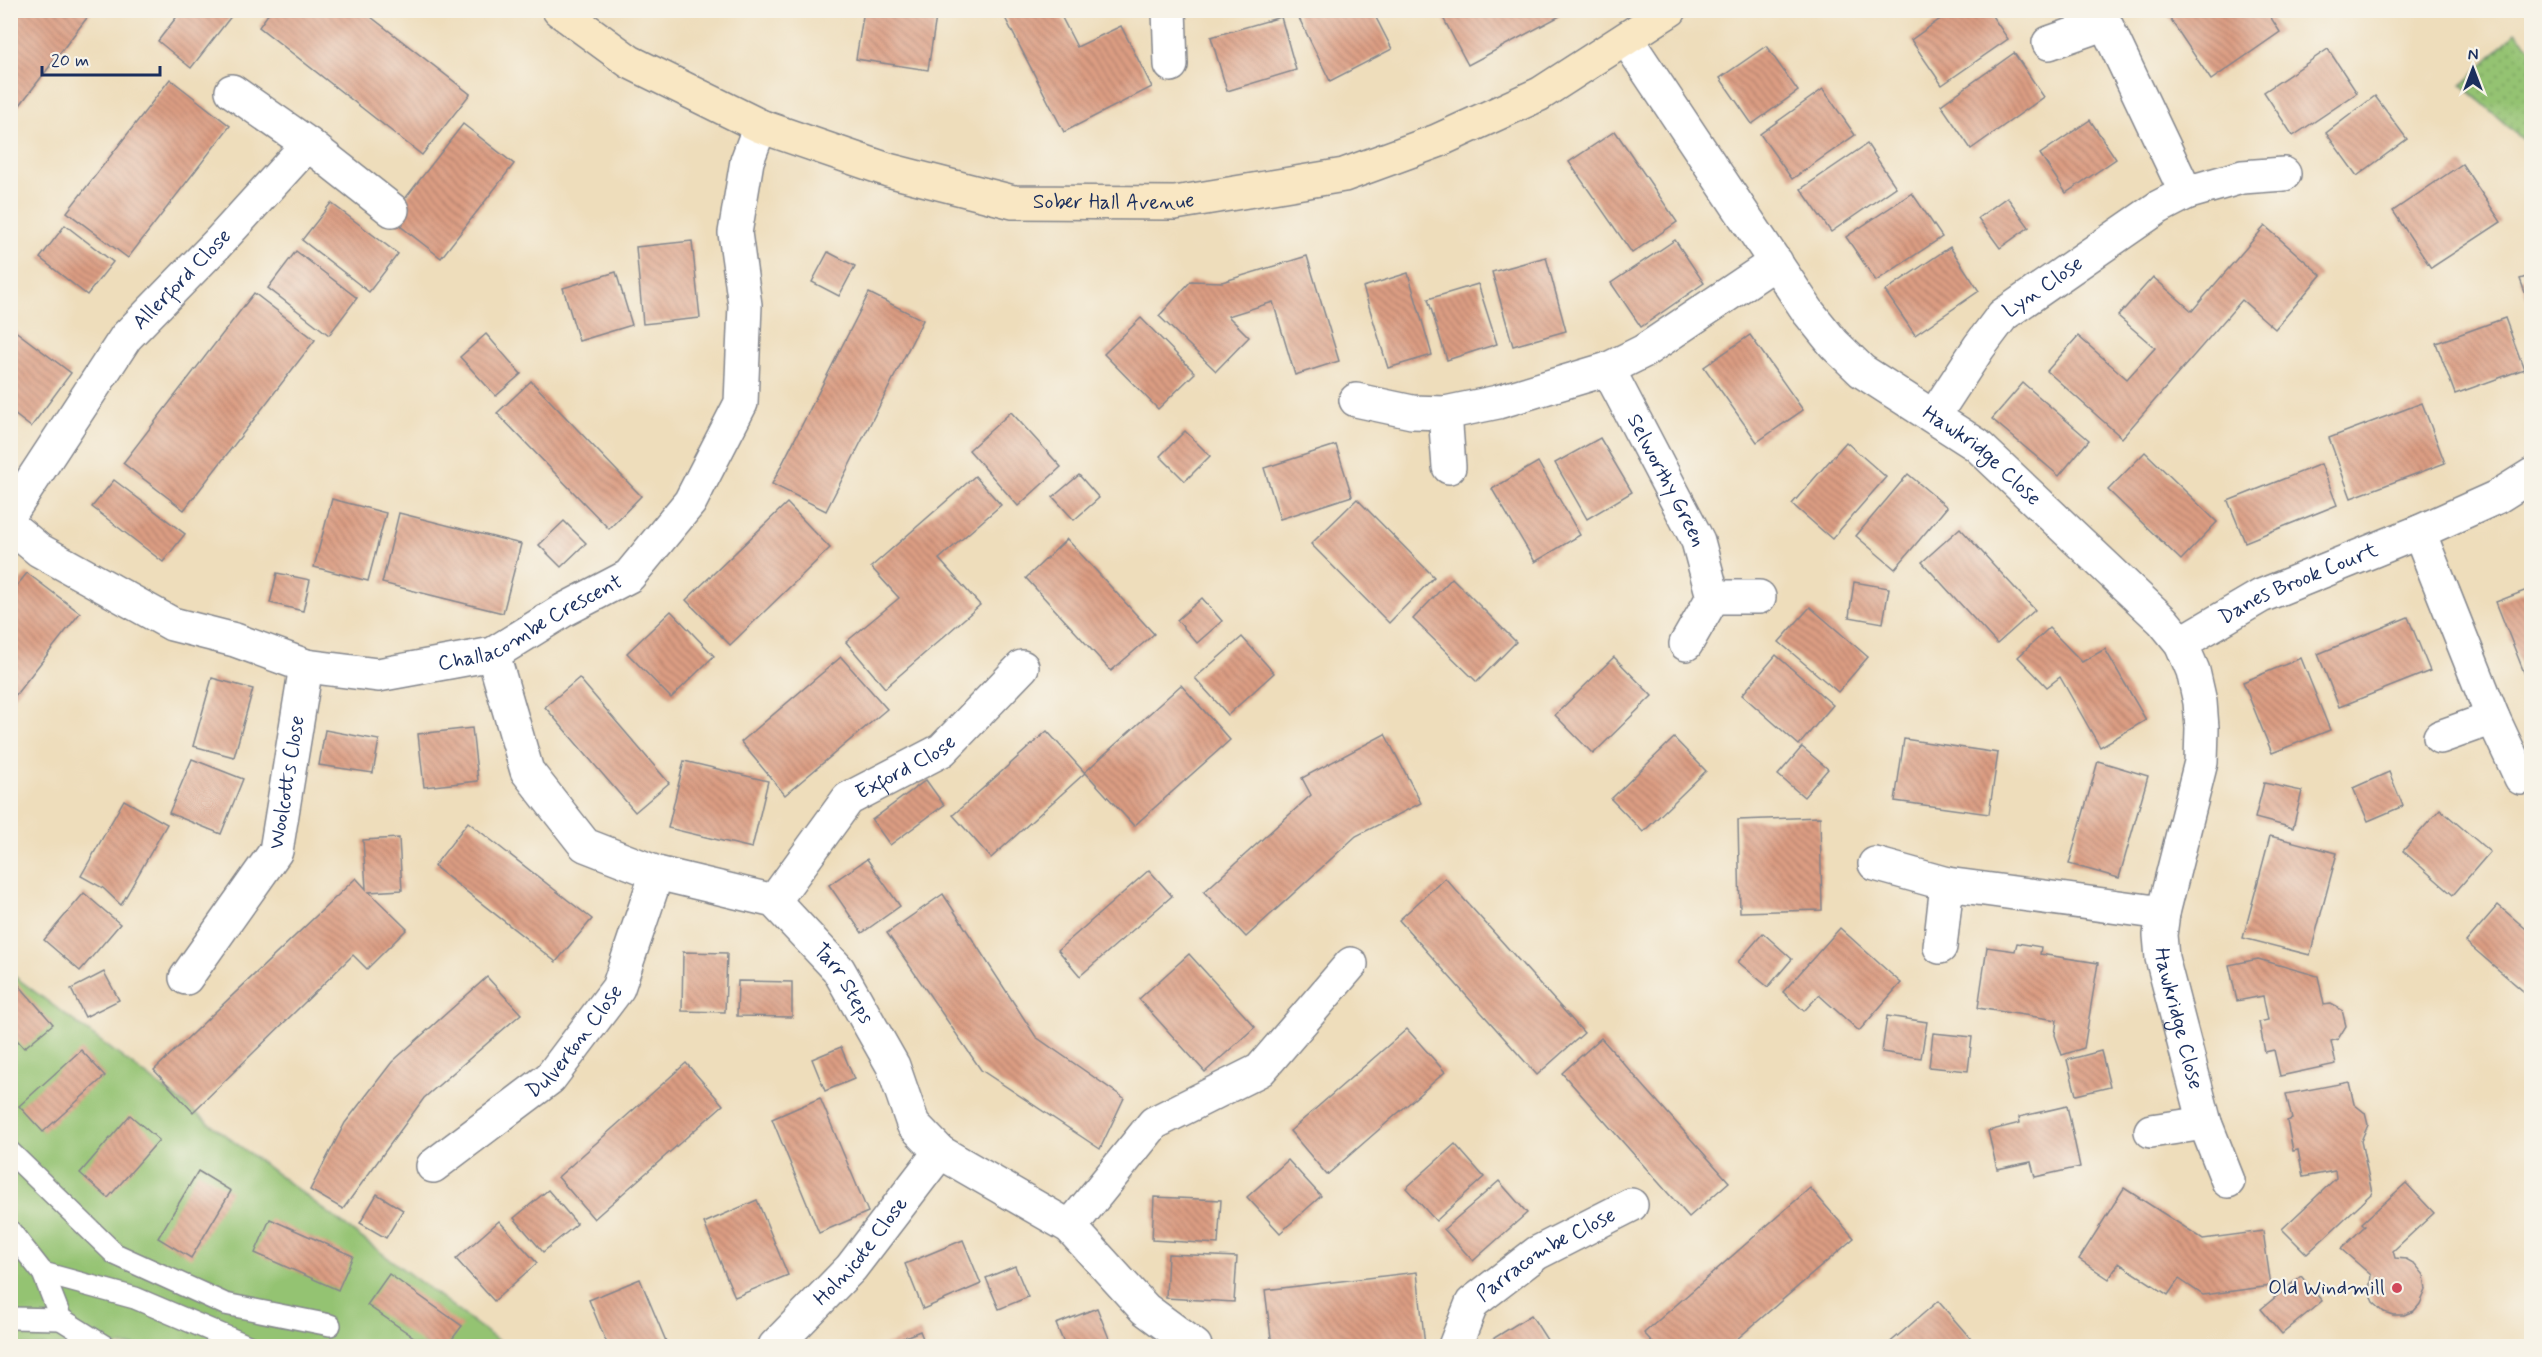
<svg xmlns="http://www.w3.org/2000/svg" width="2542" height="1357" font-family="Mynerve,sans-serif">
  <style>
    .grass { fill: #94c372; stroke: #587968; stroke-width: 1.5 }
    .park { fill: url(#park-dots); stroke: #587968; stroke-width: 1.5 }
    .building { fill: url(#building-back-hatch) }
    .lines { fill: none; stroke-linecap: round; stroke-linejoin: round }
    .lane-casing { stroke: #84868c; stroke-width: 24 }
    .street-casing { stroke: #84868c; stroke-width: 36 }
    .secondary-casing { stroke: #84868c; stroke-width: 36 }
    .lane { stroke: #fff; stroke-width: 21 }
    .street { stroke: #fff; stroke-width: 33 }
    .secondary { stroke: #f9e7c3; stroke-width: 33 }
    .poi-dot { fill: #d1495b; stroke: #f7f3e8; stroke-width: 2 }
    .labels { text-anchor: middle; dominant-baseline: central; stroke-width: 4.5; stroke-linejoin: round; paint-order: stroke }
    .street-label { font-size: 21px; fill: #1b2f5e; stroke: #f7f3e8 }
    .poi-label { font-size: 21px; fill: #1b2f5e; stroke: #f7f3e8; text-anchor: end }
  </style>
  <defs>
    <pattern id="park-dots" width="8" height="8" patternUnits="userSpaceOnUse" patternTransform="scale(1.5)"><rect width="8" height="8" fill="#94c372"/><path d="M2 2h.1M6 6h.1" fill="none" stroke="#789f61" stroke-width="1.8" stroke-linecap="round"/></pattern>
    <pattern id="building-back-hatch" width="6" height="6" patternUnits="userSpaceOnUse" patternTransform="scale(1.5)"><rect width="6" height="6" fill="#dc9d82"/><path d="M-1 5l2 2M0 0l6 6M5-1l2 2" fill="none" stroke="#b2806e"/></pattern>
  </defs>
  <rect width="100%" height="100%" fill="#f7f3e8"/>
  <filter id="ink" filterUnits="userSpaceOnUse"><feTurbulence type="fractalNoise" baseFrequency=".0167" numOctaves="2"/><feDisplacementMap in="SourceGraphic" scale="12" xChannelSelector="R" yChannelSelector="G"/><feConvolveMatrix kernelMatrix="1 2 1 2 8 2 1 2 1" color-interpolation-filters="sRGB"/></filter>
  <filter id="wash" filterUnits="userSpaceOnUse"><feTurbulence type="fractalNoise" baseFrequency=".008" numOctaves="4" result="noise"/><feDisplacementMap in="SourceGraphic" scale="24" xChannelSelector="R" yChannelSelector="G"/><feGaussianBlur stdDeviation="1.35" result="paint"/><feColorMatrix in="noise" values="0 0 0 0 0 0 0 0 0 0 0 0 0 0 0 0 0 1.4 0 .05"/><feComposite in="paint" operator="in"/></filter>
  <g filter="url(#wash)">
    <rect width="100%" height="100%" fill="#edb"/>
    <polygon class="grass" points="10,973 505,1346 11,1346"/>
    <polygon class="park" points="2516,32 2531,48 2531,147 2462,85"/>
    <g id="blocks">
      <g class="building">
        <polygon points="10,10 93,10 10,118"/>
        <polygon points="182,10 236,10 191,68 158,41"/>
        <polygon points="271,10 362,10 470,94 422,155 259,27"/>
        <polygon points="864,10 937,10 928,70 856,59"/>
        <polygon points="1001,10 1058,10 1077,47 1121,26 1152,87 1064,132"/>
        <polygon points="1295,10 1372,10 1392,49 1330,81"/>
        <polygon points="1439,10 1557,10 1560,16 1468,65"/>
        <polygon points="1953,10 1988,10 2008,39 1942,85 1911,40"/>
        <polygon points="2164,10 2266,10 2280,32 2211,80"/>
        <polygon points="1281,17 1296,70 1227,91 1211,37"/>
        <polygon points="1766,46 1798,91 1752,124 1720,78"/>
        <polygon points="2328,49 2357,93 2293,136 2264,92"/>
        <polygon points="2014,53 2044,97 1971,149 1941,105"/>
        <polygon points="170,79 230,126 128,258 67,212"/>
        <polygon points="1823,89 1855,135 1792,179 1760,134"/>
        <polygon points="2375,96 2407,139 2357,176 2326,133"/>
        <polygon points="2090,120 2116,159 2066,193 2040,154"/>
        <polygon points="463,124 514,164 441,258 390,218"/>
        <polygon points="1615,131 1677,222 1632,253 1569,162"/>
        <polygon points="1867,144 1896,187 1831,232 1801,189"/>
        <polygon points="2462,164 2501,222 2431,268 2393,211"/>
        <polygon points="1912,193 1942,237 1876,281 1846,237"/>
        <polygon points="2007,197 2029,227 2000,248 1978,218"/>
        <polygon points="331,203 398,254 369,292 302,240"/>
        <polygon points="65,225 113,262 87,295 40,258"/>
        <polygon points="2265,226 2321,275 2275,329 2242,300 2122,438 2047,371 2078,336 2127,379 2155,348 2118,316 2153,277 2192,311"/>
        <polygon points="1675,240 1704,283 1641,327 1611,283"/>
        <polygon points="692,241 700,318 643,324 636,247"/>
        <polygon points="1950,247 1979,291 1915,335 1885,291"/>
        <polygon points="296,251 357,298 329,335 268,288"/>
        <polygon points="828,252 855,266 839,296 812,282"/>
        <polygon points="1307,256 1339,361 1295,375 1273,302 1228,316 1249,337 1216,371 1159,316 1191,281 1222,282"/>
        <polygon points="1546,257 1566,331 1513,346 1492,272"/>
        <polygon points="616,272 632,325 579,341 563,288"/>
        <polygon points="1408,273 1432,355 1388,368 1363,287"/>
        <polygon points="2532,275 2532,309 2531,309 2520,279"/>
        <polygon points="1478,284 1497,344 1447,360 1428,299"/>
        <polygon points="254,293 315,340 184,510 123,463"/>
        <polygon points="869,293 923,320 826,511 772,484"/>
        <polygon points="1141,318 1195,373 1158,409 1104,354"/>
        <polygon points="2505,318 2524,369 2455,394 2436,343"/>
        <polygon points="10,327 71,373 31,427 10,411"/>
        <polygon points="486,334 521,374 496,396 460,357"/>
        <polygon points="1750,335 1803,410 1757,442 1704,367"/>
        <polygon points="531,381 641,496 609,529 497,413"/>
        <polygon points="2023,383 2089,440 2059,476 1992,419"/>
        <polygon points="2422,403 2445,463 2351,498 2329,438"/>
        <polygon points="1011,412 1061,467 1018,506 969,450"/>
        <polygon points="1185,431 1210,456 1185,481 1160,456"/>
        <polygon points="1600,438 1632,492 1587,519 1555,463"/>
        <polygon points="1846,442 1886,477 1832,539 1792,504"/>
        <polygon points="1336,445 1352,496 1280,519 1264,468"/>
        <polygon points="2145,452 2217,522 2181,560 2108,490"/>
        <polygon points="1538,462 1580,535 1535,562 1492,489"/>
        <polygon points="2321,464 2337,505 2245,542 2228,501"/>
        <polygon points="1908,474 1947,507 1895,569 1856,536"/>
        <polygon points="1079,475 1099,498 1074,520 1053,497"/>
        <polygon points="975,476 1001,505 939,559 980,605 885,688 846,642 899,598 871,567"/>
        <polygon points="114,480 185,534 163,562 92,507"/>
        <polygon points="332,499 386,513 368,581 314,567"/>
        <polygon points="1357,499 1434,577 1389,623 1311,544"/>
        <polygon points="787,503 830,548 730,645 686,600"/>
        <polygon points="399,513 521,544 503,613 382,583"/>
        <polygon points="564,521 586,543 561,567 539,545"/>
        <polygon points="1960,528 2035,610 1997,644 1922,562"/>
        <polygon points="1067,539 1154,634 1111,671 1026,578"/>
        <polygon points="27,573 80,613 10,702 10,594"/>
        <polygon points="277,573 310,580 303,611 270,603"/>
        <polygon points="1452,578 1516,642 1477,682 1413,619"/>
        <polygon points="1854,582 1889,588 1883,623 1849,617"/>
        <polygon points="2532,588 2532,689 2531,690 2496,602"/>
        <polygon points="1202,598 1222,621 1197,643 1177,620"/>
        <polygon points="1810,607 1868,657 1838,692 1779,642"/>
        <polygon points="671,611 714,656 671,698 627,653"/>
        <polygon points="2408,617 2430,671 2339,707 2318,654"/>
        <polygon points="2049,628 2082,662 2105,649 2146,720 2100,747 2060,677 2047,687 2018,657"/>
        <polygon points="1242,637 1274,673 1228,715 1195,678"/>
        <polygon points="1776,655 1833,705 1799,745 1742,695"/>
        <polygon points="841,657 887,709 785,795 741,742"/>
        <polygon points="1614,657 1652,696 1593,754 1555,715"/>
        <polygon points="2301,658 2330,730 2272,753 2243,682"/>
        <polygon points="212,678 253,689 234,757 193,746"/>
        <polygon points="579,678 669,783 635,812 545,707"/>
        <polygon points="1181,685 1230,740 1134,826 1085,772"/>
        <polygon points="472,728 478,781 424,787 418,734"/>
        <polygon points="325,730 379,740 373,773 319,765"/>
        <polygon points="1047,731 1085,773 991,858 953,815"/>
        <polygon points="1385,734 1421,803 1356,836 1246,937 1204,892 1311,795 1302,778"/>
        <polygon points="1674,738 1706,771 1643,832 1611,799"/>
        <polygon points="1904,739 1998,753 1989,814 1895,801"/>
        <polygon points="1802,747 1828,769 1804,797 1778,775"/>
        <polygon points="192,759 243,779 221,834 169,813"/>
        <polygon points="684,761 768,781 752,848 668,828"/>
        <polygon points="2098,761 2148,776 2119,878 2069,864"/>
        <polygon points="2389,772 2403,806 2368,821 2353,788"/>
        <polygon points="926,780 944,805 890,845 872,820"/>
        <polygon points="2264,783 2302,791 2293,828 2255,818"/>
        <polygon points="124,800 167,824 121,905 103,888 81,876"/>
        <polygon points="2440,809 2490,852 2453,895 2403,851"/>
        <polygon points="1820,817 1822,910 1740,912 1738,820"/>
        <polygon points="468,822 592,919 556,962 434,866"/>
        <polygon points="2270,836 2337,853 2310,955 2243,938"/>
        <polygon points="399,838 402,890 369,892 407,929 367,969 353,955 193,1112 154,1070 356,878 366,889 363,840"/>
        <polygon points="867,859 900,906 862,933 829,885"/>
        <polygon points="1149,870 1172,896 1080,976 1058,950"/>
        <polygon points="1445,878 1584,1033 1537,1075 1399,920"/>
        <polygon points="84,893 120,924 80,971 44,940"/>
        <polygon points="943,894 1036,1037 1124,1098 1100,1149 981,1070 887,933"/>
        <polygon points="2498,905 2532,934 2532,994 2529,996 2466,942"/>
        <polygon points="1840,928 1901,983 1859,1031 1819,995 1804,1011 1783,992"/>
        <polygon points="1763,933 1792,959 1768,987 1738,962"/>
        <polygon points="2017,943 2041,947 2040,954 2098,963 2084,1048 2062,1055 2055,1035 2057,1020 1978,1008 1987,947 2015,951"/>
        <polygon points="683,952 727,953 725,1012 682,1011"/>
        <polygon points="1189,954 1255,1027 1205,1072 1139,999"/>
        <polygon points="2258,959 2318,976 2324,1005 2331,1004 2342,1010 2346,1026 2338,1039 2331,1041 2336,1064 2280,1076 2274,1050 2265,1052 2259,1022 2268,1020 2263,996 2237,1001 2229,965"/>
        <polygon points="104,972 119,1000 85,1017 71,989"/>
        <polygon points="10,975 53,1024 24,1048 10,1032"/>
        <polygon points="487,977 521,1014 424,1098 343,1209 310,1190 345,1123 392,1062"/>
        <polygon points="738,981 792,982 792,1017 737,1016"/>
        <polygon points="1887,1016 1927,1022 1921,1058 1882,1052"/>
        <polygon points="1407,1029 1445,1072 1327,1175 1290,1131"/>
        <polygon points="1933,1033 1972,1037 1968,1071 1929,1067"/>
        <polygon points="1601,1038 1729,1182 1689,1217 1562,1073"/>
        <polygon points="841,1047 854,1079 825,1091 812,1059"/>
        <polygon points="81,1050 105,1076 43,1132 19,1106"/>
        <polygon points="2101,1051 2110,1087 2076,1095 2067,1060"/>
        <polygon points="686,1063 723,1105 594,1219 558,1177"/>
        <polygon points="2349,1082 2354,1104 2365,1113 2368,1125 2361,1141 2372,1193 2307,1254 2282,1229 2336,1178 2335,1171 2303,1177 2298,1150 2293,1151 2287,1121 2292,1119 2286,1094"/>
        <polygon points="820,1098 868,1212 819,1233 772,1119"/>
        <polygon points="2067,1106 2080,1167 2035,1177 2031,1162 1997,1169 1988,1131 2020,1123 2019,1117"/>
        <polygon points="130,1115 159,1140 108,1198 80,1173"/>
        <polygon points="1455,1144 1484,1177 1436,1221 1406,1188"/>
        <polygon points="1288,1160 1321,1196 1280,1233 1247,1197"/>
        <polygon points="198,1171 231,1191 191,1258 158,1238"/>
        <polygon points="1499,1181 1527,1213 1473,1261 1444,1229"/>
        <polygon points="2406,1183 2434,1213 2393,1251 2395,1258 2406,1259 2415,1264 2424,1275 2426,1290 2420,1304 2414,1311 2404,1315 2393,1315 2384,1312 2373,1302 2369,1293 2371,1275 2341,1249 2365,1226 2362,1223"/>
        <polygon points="1810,1188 1854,1238 1729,1346 1656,1346 1644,1333"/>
        <polygon points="2124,1188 2203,1239 2263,1231 2271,1286 2203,1295 2179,1279 2168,1295 2119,1263 2109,1279 2079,1259"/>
        <polygon points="548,1190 577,1224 543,1252 514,1218"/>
        <polygon points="377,1194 403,1210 386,1238 360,1223"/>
        <polygon points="1154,1197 1221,1200 1218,1244 1152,1240"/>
        <polygon points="757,1200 788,1275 735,1297 704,1223"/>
        <polygon points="270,1219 353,1256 338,1290 255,1253"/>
        <polygon points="499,1221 537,1263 494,1301 456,1259"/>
        <polygon points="963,1240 981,1284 923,1309 905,1264"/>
        <polygon points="1168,1254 1237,1257 1234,1302 1166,1298"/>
        <polygon points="1015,1266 1028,1297 999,1309 986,1278"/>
        <polygon points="1417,1272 1425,1346 1272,1346 1265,1290"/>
        <polygon points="389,1274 462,1326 447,1346 427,1346 367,1305"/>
        <polygon points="2301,1276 2322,1301 2282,1334 2261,1309"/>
        <polygon points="640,1279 668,1346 608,1346 589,1300"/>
        <polygon points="1938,1301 1977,1346 1886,1346"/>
        <polygon points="1097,1308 1112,1346 1065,1346 1056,1324"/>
        <polygon points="1531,1315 1551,1346 1496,1346 1491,1340"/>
        <polygon points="920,1331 926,1346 883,1346"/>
      </g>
    </g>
  </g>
  <g filter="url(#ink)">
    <use href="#blocks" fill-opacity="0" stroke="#84868c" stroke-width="1.5"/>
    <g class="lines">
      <defs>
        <g id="lane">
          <polyline points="10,1152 115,1254 225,1304 330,1325"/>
          <polyline points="10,1231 43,1273 61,1319 104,1346"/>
          <polyline points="43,1273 135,1298 248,1346"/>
          <polyline points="10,1318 61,1319"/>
        </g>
        <g id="street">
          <polyline points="1169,10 1171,65"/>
          <path id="s1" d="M1627 40 1809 313 1834 344 1862 371 1977 445 2163 621 2181 643 2193 671 2200 702 2202 728 2201 762 2163 913 2160 935 2162 958 2205 1123 2228 1181"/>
          <polyline points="2049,43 2103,24"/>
          <polyline points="232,91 308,144"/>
          <polyline points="2186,193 2242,177 2284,174"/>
          <path id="s2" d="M1608 369 1698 541 1713 597 1686 644"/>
          <polyline points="1356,400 1412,412 1445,413 1498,402 1608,369 1644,351 1776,262"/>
          <polyline points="1445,413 1449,467"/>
          <path id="s3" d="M1934 416 1979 347 2003 315 2159 207 2186 193 2099 10"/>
          <path id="s4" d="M10 514 126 337 216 245 308 144 392 210"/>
          <path id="s5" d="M10 526 39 550 172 624 235 640 306 666 378 675 493 654 564 610 629 576 690 502 741 403 745 305 735 233 747 161 760 126"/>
          <polyline points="2419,532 2493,718 2521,778"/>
          <polyline points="1713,597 1759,597"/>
          <path id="s6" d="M2181 643 2261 596 2419 532 2497 497 2532 475"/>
          <path id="s7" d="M493 654 527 771 585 845 657 873 774 901 838 969 893 1066 913 1124 940 1152 1070 1227 1145 1309 1195 1346"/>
          <polyline points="2440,737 2493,718"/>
          <polyline points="1875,864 1947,884 2163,913"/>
          <path id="s8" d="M774 901 848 799 942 750 1022 667"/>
          <polyline points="1940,947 1947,884"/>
          <path id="s9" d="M186 978 276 851 306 666"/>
          <polyline points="2151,1131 2205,1123"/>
          <path id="s10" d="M433 1166 550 1078 618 988 657 873"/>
          <polyline points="1070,1227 1154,1123 1260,1070 1351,964"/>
          <path id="s11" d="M775 1346 851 1268 940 1152"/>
          <path id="s12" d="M1455 1346 1472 1303 1537 1253 1631 1205"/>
        </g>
        <g id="secondary">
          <path id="s13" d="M559 10 630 62 760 126 888 170 1013 202 1175 203 1344 175 1437 141 1540 94 1670 10"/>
        </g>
      </defs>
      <use href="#lane" class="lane-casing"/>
      <use href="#street" class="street-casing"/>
      <use href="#secondary" class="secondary-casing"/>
      <use href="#lane" class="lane"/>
      <use href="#street" class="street"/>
      <use href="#secondary" class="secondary"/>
    </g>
  </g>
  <circle class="poi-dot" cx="2397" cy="1288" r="6"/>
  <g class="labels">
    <g class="street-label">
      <text stroke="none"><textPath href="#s13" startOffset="598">Sober Hall Avenue</textPath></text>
      <text stroke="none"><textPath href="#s4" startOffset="292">Allerford Close</textPath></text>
      <text stroke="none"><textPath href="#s3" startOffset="171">Lyn Close</textPath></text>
      <text stroke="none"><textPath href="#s1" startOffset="554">Hawkridge Close</textPath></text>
      <text stroke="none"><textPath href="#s2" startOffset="126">Selworthy Green</textPath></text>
      <text stroke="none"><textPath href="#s6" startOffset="132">Danes Brook Court</textPath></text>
      <text stroke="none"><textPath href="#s5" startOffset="566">Challacombe Crescent</textPath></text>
      <text stroke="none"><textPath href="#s8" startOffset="192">Exford Close</textPath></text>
      <text stroke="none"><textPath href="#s9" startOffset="225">Woolcotts Close</textPath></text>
      <text stroke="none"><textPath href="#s7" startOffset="522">Tarr Steps</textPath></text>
      <text stroke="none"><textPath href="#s1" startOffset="1214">Hawkridge Close</textPath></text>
      <text stroke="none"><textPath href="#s10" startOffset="190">Dulverton Close</textPath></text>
      <text stroke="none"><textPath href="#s11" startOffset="128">Holnicote Close</textPath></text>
      <text stroke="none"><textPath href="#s12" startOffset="135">Parracombe Close</textPath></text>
    </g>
    <g class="poi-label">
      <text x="2385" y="1288">Old Windmill</text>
    </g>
  </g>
  <rect width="2542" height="1357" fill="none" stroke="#f7f3e8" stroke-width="36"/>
  <g transform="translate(2473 69)" stroke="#f7f3e8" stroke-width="4.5" paint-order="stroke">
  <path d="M0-4.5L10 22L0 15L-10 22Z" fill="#1b2f5e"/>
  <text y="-9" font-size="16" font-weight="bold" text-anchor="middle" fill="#1b2f5e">N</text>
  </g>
  <path d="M42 66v9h118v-9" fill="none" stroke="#1b2f5e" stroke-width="3"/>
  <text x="51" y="66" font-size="18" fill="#1b2f5e" stroke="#f7f3e8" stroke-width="4.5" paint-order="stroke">20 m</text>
</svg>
